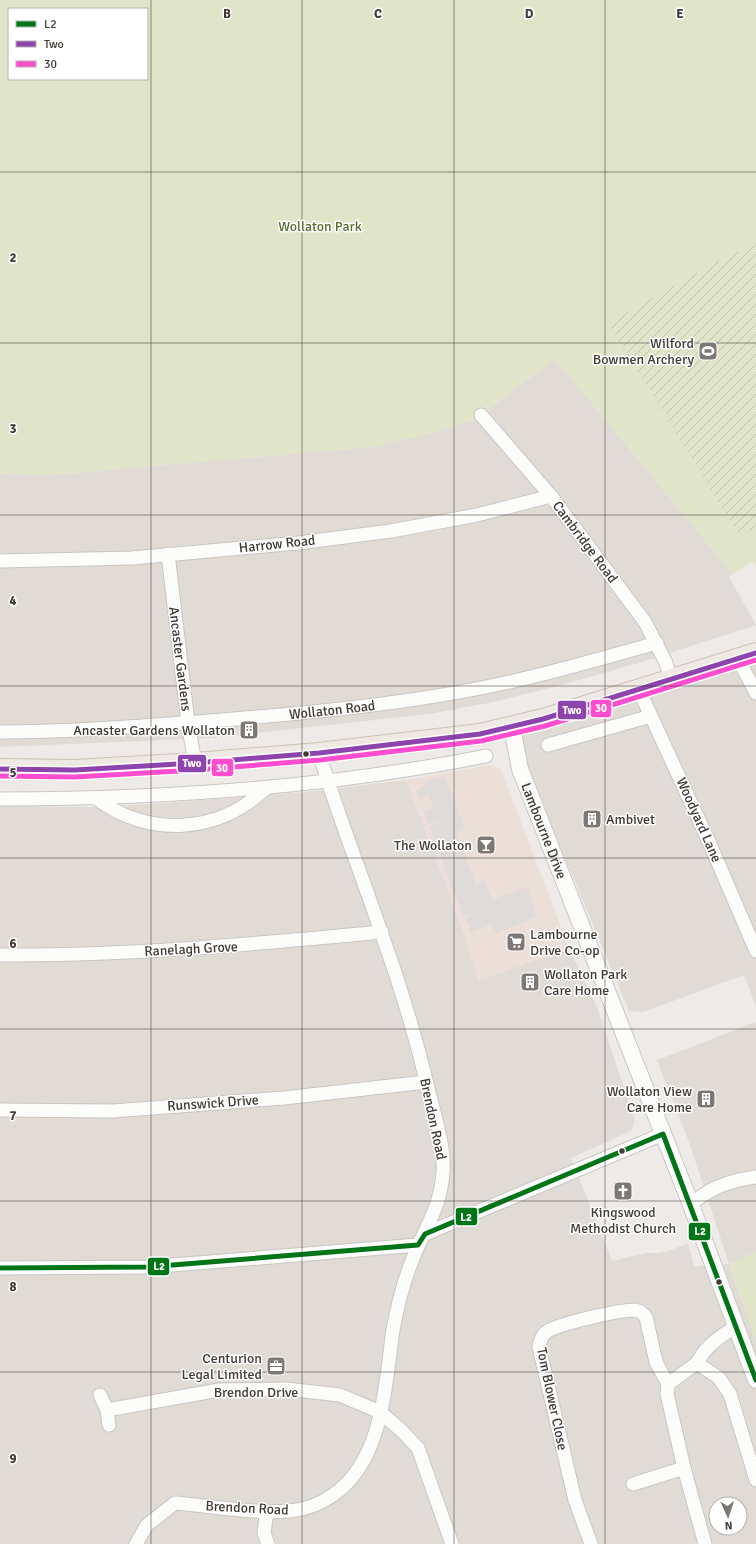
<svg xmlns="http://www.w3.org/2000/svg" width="756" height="1544" font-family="Signika,sans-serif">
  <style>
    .residential { fill: #e1dbd5; fill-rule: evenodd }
    .commercial { fill: #ecdfd8 }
    .park { fill: #e0e4c9; fill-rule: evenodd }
    .garden { fill: url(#garden-furrows) }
    .parking { fill: #dedbd8 }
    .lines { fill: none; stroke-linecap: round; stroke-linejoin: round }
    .minor-casing { stroke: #c9c6c3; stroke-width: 15 }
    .tertiary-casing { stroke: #c9c6c3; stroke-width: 18 }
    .primary-casing { stroke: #cec2b6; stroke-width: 22 }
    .minor { stroke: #fcfcfb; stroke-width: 13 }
    .tertiary { stroke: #fcfcfb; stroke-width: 16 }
    .primary { stroke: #efe9e3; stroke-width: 20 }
    .bus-1-casing { stroke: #fff; stroke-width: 8 }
    .bus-2-casing { stroke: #fff; stroke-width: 8 }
    .bus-3-casing { stroke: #fff; stroke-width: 8 }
    .bus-1 { stroke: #007517; stroke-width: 5 }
    .bus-2 { stroke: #8e44ad; stroke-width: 5 }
    .bus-3 { stroke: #ff4dcf; stroke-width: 5 }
    .grid { fill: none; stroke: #413a35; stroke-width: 1; stroke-opacity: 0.55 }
    .bus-dot { fill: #413a35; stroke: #fff; stroke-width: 1.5 }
    .labels { text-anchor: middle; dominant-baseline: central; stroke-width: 3; stroke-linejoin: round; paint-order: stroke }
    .park-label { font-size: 14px; fill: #536c2f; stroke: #fff }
    .poi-label { font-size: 14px; fill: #413a35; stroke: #fff; text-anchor: end }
    .street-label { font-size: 14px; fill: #413a35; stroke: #fff }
    .grid-label { font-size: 13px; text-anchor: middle; font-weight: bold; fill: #413a35; stroke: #fff; stroke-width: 3; stroke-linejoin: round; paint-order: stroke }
    .line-badge { stroke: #fff; stroke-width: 1.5 }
    .badge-label { font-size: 11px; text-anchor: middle; font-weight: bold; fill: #fff }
  </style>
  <defs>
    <pattern id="garden-furrows" width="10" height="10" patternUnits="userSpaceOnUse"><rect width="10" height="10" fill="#e0e4c9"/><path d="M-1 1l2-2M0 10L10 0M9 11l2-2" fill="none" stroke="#c1c4ad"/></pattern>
  </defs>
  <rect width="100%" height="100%" fill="#edeae7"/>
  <g class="residential">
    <polygon points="555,359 733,574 729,577 756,625 642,662 565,684 494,702 429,714 211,738 0,747 0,474 49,475 383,446 384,443 420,436 474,420"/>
    <polygon points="756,654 756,1006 744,975 643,1012 629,1011 512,731"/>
    <path d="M406 780 463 931 479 980 569 948 597 1007 635 1121 631 1131 571 1158 612 1261 646 1253H657L669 1251 688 1243 694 1266 729 1264 689 1142 657 1060 756 1022V1251L729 1265 756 1339V1544H0V806L94 807 168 803 305 792ZM716 1504H740V1528H716Z"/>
  </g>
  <polygon class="commercial" points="489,765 499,768 503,775 569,948 479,981 463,931 406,780"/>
  <g class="park">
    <path d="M0 0H756V566L753 561 733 574 555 359 474 420 420 436 384 443 383 446 49 475 0 474ZM9 9H147V79H9Z"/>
    <polygon points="756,1251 756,1339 729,1264"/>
  </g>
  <polygon class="garden" points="756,243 756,528 739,535 608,323 711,265"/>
  <polygon class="parking" points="445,776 465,829 456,833 476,885 485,881 492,900 527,887 537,917 496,933 492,924 471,932 466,919 473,913 463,916 439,853 449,849 446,841 437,844 430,826 439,822 438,820 429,824 424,812 434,809 429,796 419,799 416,790 425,786 424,781"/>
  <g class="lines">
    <defs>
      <g id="minor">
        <polyline points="481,415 551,496 645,622 666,663 671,680"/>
        <polyline points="168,554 188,723 195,763"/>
        <polyline points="0,561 132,558 298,543 391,531 477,515 551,496"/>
        <polyline points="738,659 756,693"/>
        <polyline points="639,690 710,844 756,951"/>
        <path id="s1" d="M0 732C70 732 140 726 210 721 308 713 409 704 505 683 556 672 606 657 657 643"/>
        <polyline points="548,745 651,716"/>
        <path d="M96 798C148 838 219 834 266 788"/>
        <path d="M0 799C163 799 326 788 486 756"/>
        <path d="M0 955C128 956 255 944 382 932"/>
        <polyline points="0,1110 113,1111 284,1098 426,1082"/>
        <path d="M691 1205C708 1188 732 1180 756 1177"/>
        <polyline points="425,1234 663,1134"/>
        <polyline points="0,1268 148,1267 418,1245"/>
        <path d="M736 1326C720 1337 706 1345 697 1363L719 1378 730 1394 756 1480"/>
        <polyline points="697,1363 668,1384 667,1394 684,1468 705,1544"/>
        <polyline points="100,1395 107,1410 109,1425"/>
        <polyline points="107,1410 219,1390 286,1389 340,1395 380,1412 402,1431 418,1448 452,1544"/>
        <polyline points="633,1484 684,1468"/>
        <polyline points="267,1511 264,1533 268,1544"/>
        <path d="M136 1544 147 1525 175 1503C213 1506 252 1514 289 1511 305 1510 320 1504 333 1495 383 1461 385 1385 393 1330 398 1302 407 1270 419 1244 431 1219 441 1201 443 1172 445 1145 434 1115 428 1088 415 1034 399 981 380 929 360 870 337 813 319 753"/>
        <path d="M591 1544 575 1500 539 1347C540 1341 541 1337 545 1333 555 1324 620 1310 635 1310L641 1312 646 1317 656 1362 668 1384"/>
      </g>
      <g id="tertiary">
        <path id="s2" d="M512 728 520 769 691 1205 756 1380"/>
      </g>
      <polyline id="primary" points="0,769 75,770 195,763 319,753 480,734 543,719 756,653"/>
    </defs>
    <use href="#minor" class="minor-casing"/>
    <use href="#tertiary" class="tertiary-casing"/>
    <use href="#primary" class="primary-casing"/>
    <use href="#minor" class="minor"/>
    <use href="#tertiary" class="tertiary"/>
    <use href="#primary" class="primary"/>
    <defs>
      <polyline id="bus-1" points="0,1268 148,1267 418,1245 425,1234 663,1134 756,1380"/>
      <polyline id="bus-2" points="0,769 75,770 195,763 319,753 480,734 543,719 756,653"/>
      <polyline id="bus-3" points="0,776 75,777 196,770 320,760 481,741 545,726 756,660"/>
    </defs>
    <use href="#bus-1" class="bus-1-casing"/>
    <use href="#bus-2" class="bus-2-casing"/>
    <use href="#bus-3" class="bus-3-casing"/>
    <use href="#bus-1" class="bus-1"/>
    <use href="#bus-2" class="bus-2"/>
    <use href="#bus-3" class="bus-3"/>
  </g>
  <path class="grid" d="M151 0V1544M302 0V1544M454 0V1544M605 0V1544M0 172H756M0 343H756M0 515H756M0 686H756M0 858H756M0 1029H756M0 1201H756M0 1372H756"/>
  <defs>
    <symbol id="stadium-square" viewBox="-11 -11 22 22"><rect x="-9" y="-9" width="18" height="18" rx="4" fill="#7d7873" stroke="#fff"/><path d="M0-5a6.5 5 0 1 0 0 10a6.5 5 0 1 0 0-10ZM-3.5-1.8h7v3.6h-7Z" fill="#fff"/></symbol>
    <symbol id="building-square" viewBox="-11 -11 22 22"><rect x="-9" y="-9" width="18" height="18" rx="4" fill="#7d7873" stroke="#fff"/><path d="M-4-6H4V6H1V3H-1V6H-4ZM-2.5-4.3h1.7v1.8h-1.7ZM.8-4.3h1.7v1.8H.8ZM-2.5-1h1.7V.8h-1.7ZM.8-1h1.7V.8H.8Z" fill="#fff"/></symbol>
    <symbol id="bar-square" viewBox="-11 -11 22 22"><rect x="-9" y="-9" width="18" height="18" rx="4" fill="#7d7873" stroke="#fff"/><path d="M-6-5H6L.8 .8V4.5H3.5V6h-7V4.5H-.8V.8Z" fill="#fff"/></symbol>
    <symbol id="supermarket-square" viewBox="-11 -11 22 22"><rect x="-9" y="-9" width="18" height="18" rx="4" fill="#7d7873" stroke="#fff"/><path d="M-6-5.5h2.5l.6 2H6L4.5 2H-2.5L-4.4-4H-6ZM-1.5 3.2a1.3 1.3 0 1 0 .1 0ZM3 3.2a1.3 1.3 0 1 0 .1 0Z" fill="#fff"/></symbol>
    <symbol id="church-square" viewBox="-11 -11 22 22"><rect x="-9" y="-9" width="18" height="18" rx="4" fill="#7d7873" stroke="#fff"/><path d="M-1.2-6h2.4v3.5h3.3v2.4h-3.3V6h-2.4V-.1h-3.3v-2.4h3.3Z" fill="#fff"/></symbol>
    <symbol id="office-square" viewBox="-11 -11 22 22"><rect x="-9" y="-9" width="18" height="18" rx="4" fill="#7d7873" stroke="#fff"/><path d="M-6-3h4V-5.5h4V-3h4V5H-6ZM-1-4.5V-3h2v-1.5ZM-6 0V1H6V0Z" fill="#fff"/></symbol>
  </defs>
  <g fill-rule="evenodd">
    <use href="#stadium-square" x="697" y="340" width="22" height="22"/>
    <use href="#building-square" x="238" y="719" width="22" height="22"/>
    <use href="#building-square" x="581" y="808" width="22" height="22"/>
    <use href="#bar-square" x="475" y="834" width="22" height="22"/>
    <use href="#supermarket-square" x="505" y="931" width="22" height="22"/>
    <use href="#building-square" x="519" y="971" width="22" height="22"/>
    <use href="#building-square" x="695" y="1088" width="22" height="22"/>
    <use href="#church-square" x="612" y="1180" width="22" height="22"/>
    <use href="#office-square" x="265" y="1355" width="22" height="22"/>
  </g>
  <g class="bus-dot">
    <circle cx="306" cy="754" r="3.5"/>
    <circle cx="622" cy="1151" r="3.5"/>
    <circle cx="719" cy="1282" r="3.5"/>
  </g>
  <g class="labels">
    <g class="park-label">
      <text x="320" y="226">Wollaton Park</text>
    </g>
    <g class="poi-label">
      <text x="694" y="343">Wilford<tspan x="694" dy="16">Bowmen Archery</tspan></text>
      <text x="235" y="730">Ancaster Gardens Wollaton</text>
      <text x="606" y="819" text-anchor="start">Ambivet</text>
      <text x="472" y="845">The Wollaton</text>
      <text x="530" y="934" text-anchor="start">Lambourne<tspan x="530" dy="16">Drive Co-op</tspan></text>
      <text x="544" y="974" text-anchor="start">Wollaton Park<tspan x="544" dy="16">Care Home</tspan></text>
      <text x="692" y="1091">Wollaton View<tspan x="692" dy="16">Care Home</tspan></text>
      <text x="623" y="1212" text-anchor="middle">Kingswood<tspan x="623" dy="16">Methodist Church</tspan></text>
      <text x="262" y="1358">Centurion<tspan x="262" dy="16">Legal Limited</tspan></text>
    </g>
    <g class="street-label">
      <text transform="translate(585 542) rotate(53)">Cambridge Road</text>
      <text transform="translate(277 544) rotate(-6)">Harrow Road</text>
      <text transform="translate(180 659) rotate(83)">Ancaster Gardens</text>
      <text stroke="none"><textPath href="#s1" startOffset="333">Wollaton Road</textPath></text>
      <text transform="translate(699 820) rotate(66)">Woodyard Lane</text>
      <text stroke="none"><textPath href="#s2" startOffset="108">Lambourne Drive</textPath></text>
      <text transform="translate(191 949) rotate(-3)">Ranelagh Grove</text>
      <text transform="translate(213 1103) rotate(-4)">Runswick Drive</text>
      <text transform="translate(433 1119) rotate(78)">Brendon Road</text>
      <text x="256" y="1392">Brendon Drive</text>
      <text transform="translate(552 1399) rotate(78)">Tom Blower Close</text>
      <text transform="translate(247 1508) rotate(3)">Brendon Road</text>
    </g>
  </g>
  <g class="grid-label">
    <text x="227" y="18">B</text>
    <text x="378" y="18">C</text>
    <text x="529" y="18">D</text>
    <text x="680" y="18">E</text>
    <text x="13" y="262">2</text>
    <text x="13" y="433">3</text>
    <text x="13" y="605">4</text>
    <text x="13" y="777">5</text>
    <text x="13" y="948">6</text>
    <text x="13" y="1120">7</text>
    <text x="13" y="1291">8</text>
    <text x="13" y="1463">9</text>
  </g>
  <g class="line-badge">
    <rect x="590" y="699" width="22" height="19" rx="4" fill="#ff4dcf"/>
    <rect x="557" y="700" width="30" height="20" rx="4" fill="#8e44ad"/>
    <rect x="177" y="754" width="30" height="19" rx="4" fill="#8e44ad"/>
    <rect x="211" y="758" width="23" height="19" rx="4" fill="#ff4dcf"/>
    <rect x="455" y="1207" width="23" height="19" rx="4" fill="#007517"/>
    <rect x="688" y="1222" width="23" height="19" rx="4" fill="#007517"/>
    <rect x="147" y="1257" width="23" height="19" rx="4" fill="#007517"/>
  </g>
  <g class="badge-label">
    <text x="601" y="712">30</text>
    <text x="572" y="714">Two</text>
    <text x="192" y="767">Two</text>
    <text x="222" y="772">30</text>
    <text x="466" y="1221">L2</text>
    <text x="700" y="1235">L2</text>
    <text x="159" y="1270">L2</text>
  </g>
  <rect x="8" y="8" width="140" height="72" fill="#ffffff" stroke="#b3b0ae"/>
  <rect x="16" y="21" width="20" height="6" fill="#007517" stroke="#b3b0ae"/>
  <text x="44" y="28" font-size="12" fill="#413a35">L2</text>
  <rect x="16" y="41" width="20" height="6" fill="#8e44ad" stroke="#b3b0ae"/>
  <text x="44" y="48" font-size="12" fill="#413a35">Two</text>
  <rect x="16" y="61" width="20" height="6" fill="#ff4dcf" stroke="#b3b0ae"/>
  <text x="44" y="68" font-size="12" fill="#413a35">30</text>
  <g transform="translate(728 1516) rotate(177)"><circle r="19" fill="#ffffff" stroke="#b3b0ae"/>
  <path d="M0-3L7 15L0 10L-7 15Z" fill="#7d7873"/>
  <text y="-6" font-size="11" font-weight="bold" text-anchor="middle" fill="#413a35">N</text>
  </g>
</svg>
